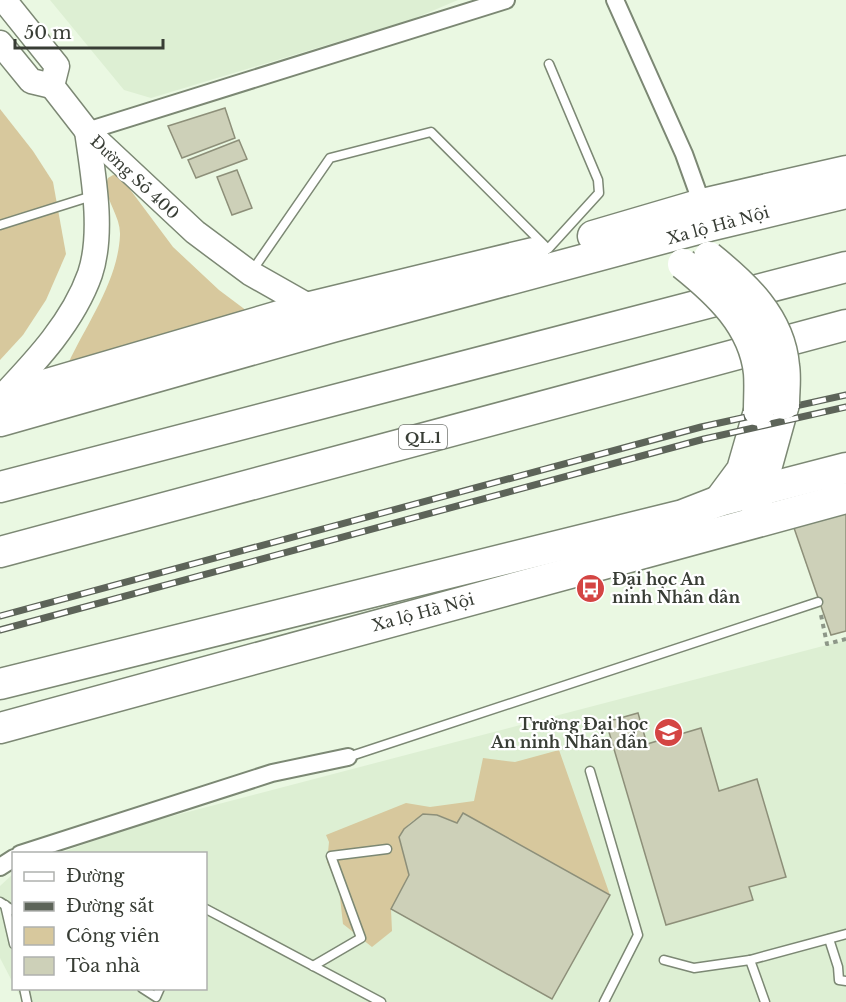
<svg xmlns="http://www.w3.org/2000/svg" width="846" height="1002" font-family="'Libre Baskerville',serif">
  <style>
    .built { fill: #ddefd3 }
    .green { fill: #d7c89d }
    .building { fill: #cdd0b8; stroke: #8d8f79; stroke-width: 1.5 }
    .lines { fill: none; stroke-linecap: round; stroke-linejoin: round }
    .lane-casing { stroke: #7c8874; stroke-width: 11 }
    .street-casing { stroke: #7c8874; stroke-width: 20 }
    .secondary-casing { stroke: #7c8874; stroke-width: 27 }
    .highway-casing { stroke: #7c8874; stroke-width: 33 }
    .path { stroke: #8d9788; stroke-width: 4; stroke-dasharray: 4.5 4.5; stroke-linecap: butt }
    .lane { stroke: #fff; stroke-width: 8 }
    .street { stroke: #fff; stroke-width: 16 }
    .secondary { stroke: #fff; stroke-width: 24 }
    .highway { stroke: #fff; stroke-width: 30 }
    .rail-casing { stroke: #5d6459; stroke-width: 7 }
    .rail { stroke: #fff; stroke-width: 4.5; stroke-dasharray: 14; stroke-linecap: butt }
    .highway-bridge-casing { stroke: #7c8874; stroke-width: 33; stroke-linecap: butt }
    .highway-bridge { stroke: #fff; stroke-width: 30 }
    .labels { text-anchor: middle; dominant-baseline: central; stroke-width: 4.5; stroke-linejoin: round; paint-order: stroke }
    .shield { fill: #fff; stroke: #747772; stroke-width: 1.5 }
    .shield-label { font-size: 15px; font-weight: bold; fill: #383d35 }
    .street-label { font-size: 16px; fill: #383d35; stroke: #fff }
    .poi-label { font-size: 16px; font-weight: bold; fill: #383d35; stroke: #fff; text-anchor: start }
  </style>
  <rect width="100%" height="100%" fill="#eaf8e2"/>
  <g class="built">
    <polygon points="50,0 458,0 413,19 151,98 124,90"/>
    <polygon points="846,640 846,1002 24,1002 16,989 206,988 206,854 60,853 138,825"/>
    <polygon points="13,874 13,983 0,958 0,886"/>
  </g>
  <g class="green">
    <polygon points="0,109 33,151 53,182 66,254 46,300 23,335 0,360"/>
    <path d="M113 175 120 176 173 247 219 290 251 314 68 364C87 323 118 281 120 235 121 214 101 197 108 178Z"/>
    <path d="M559 750 610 895 463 813 457 823C432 810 414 812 399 837L409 875 391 909 392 931 372 947 343 924 339 889 327 862 329 842 326 835 406 803 430 807 474 801 483 758 515 762Z"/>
  </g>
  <g class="building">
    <polygon points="225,108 235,138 182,158 168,126"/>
    <polygon points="239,140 247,159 196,178 188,160"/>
    <polygon points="237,170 252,208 232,215 217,177"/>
    <polygon points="846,511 846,631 831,635 793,525"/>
    <polygon points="638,713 647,744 701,728 719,791 757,779 786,877 749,887 753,900 666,925 606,722"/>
    <polygon points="463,813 610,895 552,999 391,909 409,875 399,837 404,829 423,814 437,815 457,823"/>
  </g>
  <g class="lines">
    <defs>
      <g id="lane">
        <polyline points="0,225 92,196"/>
        <polyline points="252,271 330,158 431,132 548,249 599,193 598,180 549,64"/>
        <polyline points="348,757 818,602"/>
        <polyline points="590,771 638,935 604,1002"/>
        <polyline points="0,902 14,911"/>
        <polyline points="5,905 14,944"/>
        <polyline points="206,909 381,1002"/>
        <polyline points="829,939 838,967 839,980 846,981"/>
        <polyline points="664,960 694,968 750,960"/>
        <polyline points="313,966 361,938 331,856 387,849"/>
        <polyline points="24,988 27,1002"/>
        <polyline points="142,988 156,997 160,988"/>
        <polyline points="765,1002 750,960 846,934"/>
      </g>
      <g id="street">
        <polyline points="615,0 684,154 702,204"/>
        <polyline points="87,131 506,0"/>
        <polyline points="20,854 272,773 348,757"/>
        <polyline points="0,867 14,858"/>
      </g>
      <g id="secondary">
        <polyline points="4,0 57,66 52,86"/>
        <polyline points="0,43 31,81 52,86"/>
        <polyline points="52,86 87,131 195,232 250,273 310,307"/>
        <path d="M2 397C36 361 73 322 90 274 104 232 93 174 87 131"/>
      </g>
      <g id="highway">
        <polyline points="593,236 702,204 846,171"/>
        <polyline points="0,398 310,307 533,253"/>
        <polyline points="0,421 332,327 709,226 846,193"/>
        <polyline points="0,487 846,267"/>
        <polyline points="719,501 742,470 759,411"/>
        <polyline points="756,505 784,404"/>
        <polyline points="0,552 846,325"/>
        <polyline points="0,684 683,515 719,501 846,468"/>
        <polyline points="0,728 846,498"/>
      </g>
    </defs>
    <use href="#lane" class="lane-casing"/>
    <use href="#street" class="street-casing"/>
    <use href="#secondary" class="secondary-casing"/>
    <use href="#highway" class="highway-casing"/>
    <polyline class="path" points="821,615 827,644 846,639"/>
    <use href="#lane" class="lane"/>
    <use href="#street" class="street"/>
    <use href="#secondary" class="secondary"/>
    <use href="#highway" class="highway"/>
    <defs>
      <g id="rail">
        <polyline points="0,616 701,427 846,395"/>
        <polyline points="0,630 704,439 846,407"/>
      </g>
    </defs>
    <use href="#rail" class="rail-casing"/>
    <use href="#rail" class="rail"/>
    <defs>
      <g id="highway-bridge">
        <path d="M709 257C744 285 780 318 784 366 786 378 784 391 784 404"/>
        <path d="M683 264C718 292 754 325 759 373 760 385 759 398 759 411"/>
      </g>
    </defs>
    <use href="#highway-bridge" class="highway-bridge-casing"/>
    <use href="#highway-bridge" class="highway-bridge"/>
  </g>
  <defs>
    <symbol id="bus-disc" viewBox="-11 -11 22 22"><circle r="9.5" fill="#d44543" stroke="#fff"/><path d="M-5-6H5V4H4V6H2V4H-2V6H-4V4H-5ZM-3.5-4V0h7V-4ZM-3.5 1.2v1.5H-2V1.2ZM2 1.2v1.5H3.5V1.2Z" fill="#fff"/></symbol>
    <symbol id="university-disc" viewBox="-11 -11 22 22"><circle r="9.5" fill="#d44543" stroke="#fff"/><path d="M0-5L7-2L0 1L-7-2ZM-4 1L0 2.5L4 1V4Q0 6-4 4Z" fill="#fff"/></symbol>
  </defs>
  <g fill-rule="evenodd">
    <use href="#bus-disc" x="574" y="572" width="33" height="33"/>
    <use href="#university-disc" x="652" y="716" width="33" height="33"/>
  </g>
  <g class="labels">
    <rect class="shield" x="399" y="425" width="48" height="24" rx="4.5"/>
    <g class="shield-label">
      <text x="423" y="437">QL.1</text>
    </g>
    <g class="street-label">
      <text transform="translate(135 177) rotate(43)">Đường Số 400</text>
      <text transform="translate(718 225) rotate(-15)">Xa lộ Hà Nội</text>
      <text transform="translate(423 612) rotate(-15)">Xa lộ Hà Nội</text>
    </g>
    <g class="poi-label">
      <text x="612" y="579">Đại học An<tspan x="612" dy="18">ninh Nhân dân</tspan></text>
      <text x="648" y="724" text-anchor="end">Trường Đại học<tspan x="648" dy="18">An ninh Nhân dân</tspan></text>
    </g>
  </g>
  <rect x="12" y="852" width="195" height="138" fill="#ffffff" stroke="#afb1ae" stroke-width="1.5"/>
  <rect x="24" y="872" width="30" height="9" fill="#ffffff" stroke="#afb1ae" stroke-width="1.5"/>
  <text x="66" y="882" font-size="18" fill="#383d35">Đường</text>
  <rect x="24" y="902" width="30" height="9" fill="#5d6459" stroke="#afb1ae" stroke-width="1.5"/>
  <text x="66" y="912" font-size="18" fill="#383d35">Đường sắt</text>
  <rect x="24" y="927" width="30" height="18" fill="#d7c89d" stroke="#afb1ae" stroke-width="1.5"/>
  <text x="66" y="942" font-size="18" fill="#383d35">Công viên</text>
  <rect x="24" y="957" width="30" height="18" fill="#cdd0b8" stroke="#afb1ae" stroke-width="1.5"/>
  <text x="66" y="972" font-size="18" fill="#383d35">Tòa nhà</text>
  <path d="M15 39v9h148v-9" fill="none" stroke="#383d35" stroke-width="3"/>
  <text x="24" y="39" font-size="18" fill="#383d35" stroke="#ffffff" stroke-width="4.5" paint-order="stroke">50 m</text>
</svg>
